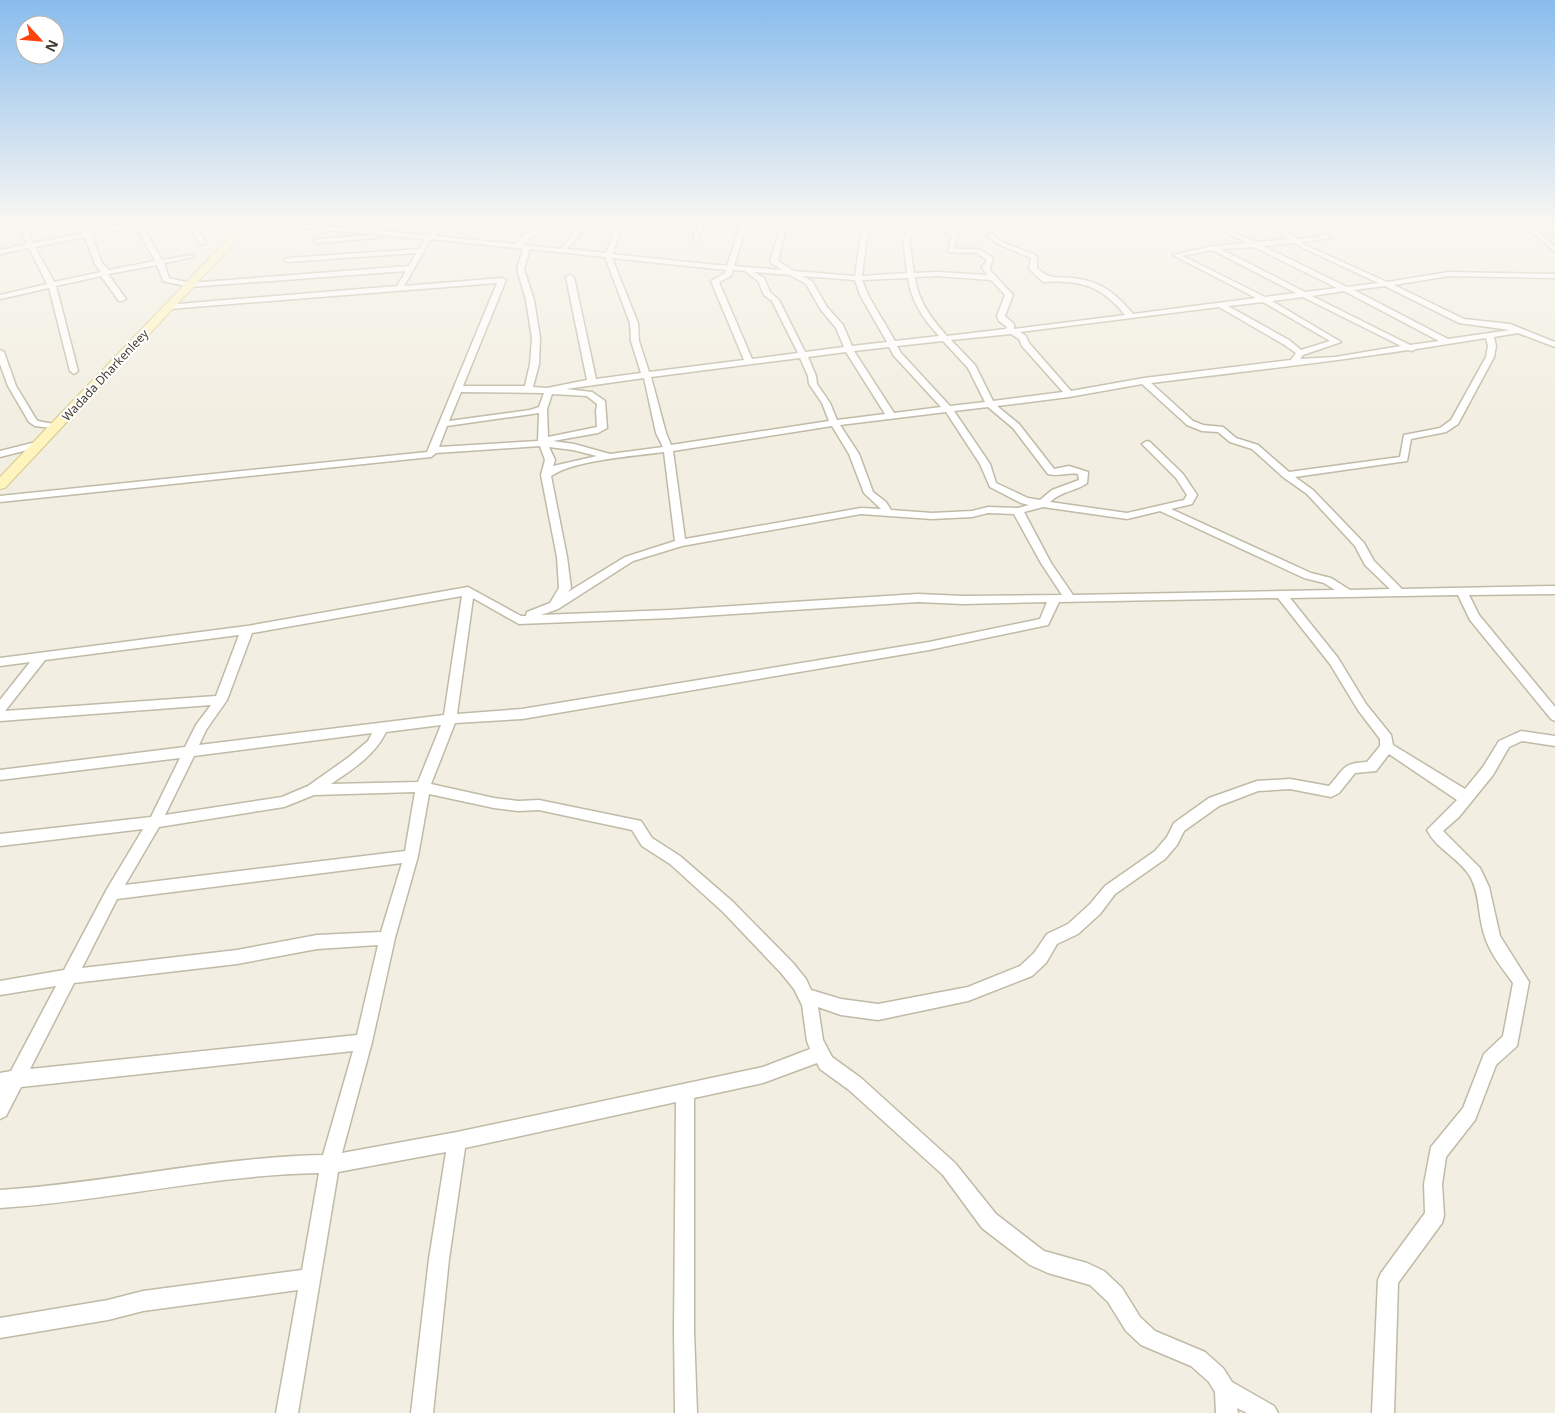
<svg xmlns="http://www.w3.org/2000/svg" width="1555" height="1413" font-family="'Noto Sans',sans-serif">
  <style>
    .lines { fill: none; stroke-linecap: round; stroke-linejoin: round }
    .street-casing { stroke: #c0baa6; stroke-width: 3 }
    .secondary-casing { stroke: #d5c88d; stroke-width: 2 }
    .street { fill: #fff; fill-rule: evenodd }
    .secondary { fill: #fff4be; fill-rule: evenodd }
    .labels { text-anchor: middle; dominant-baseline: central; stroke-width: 4; stroke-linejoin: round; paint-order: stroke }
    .far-street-label { font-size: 12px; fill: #433e32; stroke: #fff }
  </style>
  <rect width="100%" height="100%" fill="#f2eee1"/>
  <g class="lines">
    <defs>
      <g id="street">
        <path d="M18 220H24L33 243 83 233 75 220H82L89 232 132 223 130 220H159L142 225 162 260 193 255V257L164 263 169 278 190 283 409 266 416 253 288 262 284 260 288 258 419 249 425 239 252 223 249 220 428 235 448 220H456L435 236 515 244 540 220H547L538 231 523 245 561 249 571 237 580 220H586L577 238 567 249 606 253 615 231 622 220H629L621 231 612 254 727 266 742 220H748L734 266 782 270 770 262 779 231 784 220H791L785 231 778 261 794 271 855 276 861 235 870 223 811 220H924V223L919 224 909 239 914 273 937 272 987 275 982 267 987 260 977 253 948 252 951 237 931 220H939L958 236 954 249H979L993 258 990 267V270L1013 295 1005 316 1014 324V329L1125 315C1108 294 1092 283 1064 282 1057 281 1050 282 1043 282L1029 269 1031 258 998 244 988 236V234H992L1002 242 1037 256V268C1052 281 1055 276 1073 278 1100 281 1116 293 1133 314L1256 298 1173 255 1213 246 1247 243 1207 223V220L1256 242 1289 239 1265 220H1273L1297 239 1322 237 1303 225 1308 224 1332 238 1302 242 1303 244 1387 282 1449 272 1555 274V278L1449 276 1394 285 1464 319 1510 324 1555 342V347L1518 333 1494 337 1496 346 1494 357 1458 424 1446 432 1411 439 1407 461 1295 477 1313 490 1364 543 1374 561 1402 589 1555 586V594L1469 595 1479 615 1555 707V721L1551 719 1470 620 1458 595 1290 598 1338 658 1366 704 1391 735 1393 745 1465 789 1483 767 1499 741 1521 731 1555 736V746L1522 741 1509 747 1493 775 1459 817 1443 831 1480 868 1489 887 1500 936 1529 982 1517 1046 1496 1065 1475 1120 1446 1157 1442 1184 1444 1216 1442 1223 1398 1283 1394 1413H1372L1378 1280 1381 1273 1425 1213 1424 1184 1431 1147 1463 1108 1484 1054 1503 1036 1513 983C1502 968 1489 952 1484 934 1478 916 1480 895 1471 878 1460 858 1437 850 1427 830L1457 800 1389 754 1376 771 1355 773 1339 793 1331 797 1290 789 1258 791 1219 806 1184 831 1177 845 1165 859 1115 894 1100 914 1078 934 1057 944 1046 963 1032 976 968 1001 878 1020 841 1015 818 1007 823 1040 832 1057 861 1078 955 1163 996 1214 1044 1251 1087 1263 1104 1271 1122 1288 1140 1317 1155 1331 1205 1352 1223 1368 1232 1382 1274 1406 1278 1413H1247L1237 1408 1238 1413H1216L1215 1392 1209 1382 1191 1366 1141 1345 1126 1331 1108 1302 1090 1285 1048 1273 1030 1265 982 1228 943 1175 849 1090 820 1069 817 1063 763 1083 694 1098V1331L697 1413H675L674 1331 676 1102 465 1148 449 1259 433 1413H411L429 1259 446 1152 338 1172 298 1413H276L298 1290 143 1311 108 1320 0 1338V1318L108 1300 143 1291 302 1270 319 1173C212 1175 107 1201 0 1208V1190C108 1183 215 1157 323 1155L353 1051 21 1087 6 1116 0 1119V1073L11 1071 56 986 0 995V981L64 970 107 889 143 829 0 846V834L151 817 180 758 0 780V770L185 747 196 725 211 705 0 721V700L30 662 0 666V658L247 626 468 587 521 616H526L527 612 550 603 559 588 557 557 541 475 545 460 540 446 436 453 431 457 0 502V496L427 452 497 283 169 309H166V305L397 286 406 271 190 287 163 281 157 265 108 274 126 299 122 301H119L101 276 56 286 78 371 74 374 70 371 49 288 0 299V295L47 284 29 248 0 254V250L27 244ZM877 223 913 224 903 239 907 273 862 276 867 235ZM136 226 155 261 109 270 102 263 91 235ZM85 237 95 264 101 272 54 282 35 247ZM431 239 523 249 517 269 526 300 532 338 530 364 525 386H463L506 280 502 278 404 286ZM1294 243 1299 246 1378 283 1347 287 1263 246ZM1254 247 1337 288 1305 292 1221 249ZM530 249 605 257 630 323 631 341 641 373 596 379 574 277 570 275 566 277 587 380 547 388 533 387 539 364 540 338 534 300 524 269ZM1212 250 1296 293 1265 297 1183 256ZM612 258 726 270 725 273 711 281 744 360 649 372 639 341 638 323ZM733 270 745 271 758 281 764 295 772 301 798 353 752 359 719 282 731 276ZM754 272 790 275 806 284 821 310 836 328 844 347 805 352 779 300 770 292 764 278ZM802 276 855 280 860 295 887 342 852 346 843 325 827 307 812 281ZM937 276 991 280 1005 295 997 316 999 321 1007 327 1006 329 947 336C931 318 918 301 915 277ZM908 278C911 301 923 319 939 336L895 341 868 295 862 280ZM1385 286 1459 323 1510 330 1448 339 1354 290ZM1344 291 1439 341 1410 345 1312 296ZM1303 297 1401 346 1335 357 1300 359 1303 355 1341 342 1272 301ZM1263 302 1330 341 1301 350 1289 340 1228 306ZM1219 307 1283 344 1296 353 1291 360 1144 378 1071 391 1029 343 1026 336 1020 332ZM1011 334 1019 339 1022 346 1063 392 993 401 975 365 951 340ZM1486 338 1488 346 1486 357 1451 420 1440 428 1404 435 1400 457 1289 472 1258 445 1236 438 1223 427 1203 425 1193 421 1151 383C1237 372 1323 363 1408 350L1412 351 1416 349ZM943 341 968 368 985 402 950 406 901 353 897 346ZM889 347 894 356 941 407 894 413 854 351ZM846 352 885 414 837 420 830 403 817 384 816 376 808 357ZM800 358 808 376 809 384 822 403 829 421 671 445 666 433 651 377ZM644 378 656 433 663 447 610 454 574 444 553 441 598 433 607 428 605 401 592 392 566 389ZM1142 384 1187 425 1202 431 1218 432 1230 442 1252 449 1283 477 1307 494 1355 546 1365 565 1390 589 1350 590 1331 578 1311 573 1171 509 1192 504 1197 495 1183 474 1150 442 1147 441 1142 444 1176 478 1187 495 1184 500 1127 513 1050 502C1063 490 1075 492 1087 483L1088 472 1069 466 1054 469 1019 424 997 406 1069 397ZM461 392 544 393 539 407 530 410 449 421ZM552 394 587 396 597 404 596 411 597 427 548 437 547 409ZM988 407 1013 428 1048 474C1059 477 1067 472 1078 474L1079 480 1052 490 1040 500 1028 498 996 483 990 464 954 411ZM946 412 980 464 990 487 1021 503 1029 505 1018 508 988 507 972 511 932 513 891 510 886 502 873 492 859 454 840 425ZM539 413 538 441 439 447 447 426ZM832 426 849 454 864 493 881 509 861 508 685 539 673 451ZM549 447 573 450 597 456 553 466 555 460ZM664 452 675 541 625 557 568 592 571 588 567 557 551 476C574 460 634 456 664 452ZM1043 507 1127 519 1160 511 1304 578 1324 583 1335 590 1073 595 1051 563 1024 512ZM988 513 1014 514 1041 563 1062 595 963 596 918 594 671 610 541 615 558 609 633 561 682 546 861 514 932 519 972 517ZM462 596 444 715 199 745 206 730 227 700 252 633ZM473 598 519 624 671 618 918 602 963 604 1047 602 1040 619 929 642 522 709 457 714ZM1278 598 1330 664 1358 710 1380 739V746L1367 762C1341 763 1344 770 1329 786L1290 779 1257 781 1209 798 1174 823 1167 837 1155 851 1105 886 1090 904 1068 924 1047 934 1034 953 1020 966 968 987 878 1004 841 999 811 990 806 979 793 963 733 902 680 856 652 838 641 821 539 800 518 801 494 798 431 784 455 723 522 719 929 650 1048 625 1059 602ZM239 635 216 696 5 711 45 660ZM441 725 418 782 331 784C353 769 374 756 386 732ZM372 733 368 741 349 757 308 786 282 797 165 815 194 756ZM415 792 405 851 125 885 159 827 284 807 314 795ZM429 794 494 808 518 811 539 810 632 830 642 846 670 864 723 912 781 973 794 989 802 1005 807 1041 810 1049 763 1067 457 1132 342 1153 372 1042 395 938 418 856ZM402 863 381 932 317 935 237 950 82 968 117 899ZM378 945 357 1035 30 1069 74 983 237 964 317 949Z"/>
        <polygon points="185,220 192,220 206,243 205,244 201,244"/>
        <polygon points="700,220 706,220 699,238 696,240 693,238"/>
        <polygon points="1517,220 1524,220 1555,246 1555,252"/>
        <polygon points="375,235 378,237 377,238 316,243 313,241 316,239"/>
        <polygon points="0,350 4,352 16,386 36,419 38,421 59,425 59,429 35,426 29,422 8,386 0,364"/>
        <polygon points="36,442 39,443 39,447 0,457 0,451"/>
      </g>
      <polygon id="secondary" points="246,220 256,220 5,488 0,489 0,477"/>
    </defs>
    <use href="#street" class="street-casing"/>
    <use href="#secondary" class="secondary-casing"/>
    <use href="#street" class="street"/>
    <use href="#secondary" class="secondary"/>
  </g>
  <linearGradient id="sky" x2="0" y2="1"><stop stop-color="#88bced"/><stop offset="0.53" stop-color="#f9f7f2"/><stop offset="1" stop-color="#f9f7f2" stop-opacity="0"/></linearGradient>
  <rect width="1555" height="418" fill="url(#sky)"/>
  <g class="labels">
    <g class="far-street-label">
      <text transform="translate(105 375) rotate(-47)">Wadada Dharkenleey</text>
    </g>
  </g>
  <g transform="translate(40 40) rotate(116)"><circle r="24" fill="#ffffff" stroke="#b4b2ad"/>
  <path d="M0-4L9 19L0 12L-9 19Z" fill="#ff420b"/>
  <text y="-8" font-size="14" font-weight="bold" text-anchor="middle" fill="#433e32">N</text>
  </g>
</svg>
